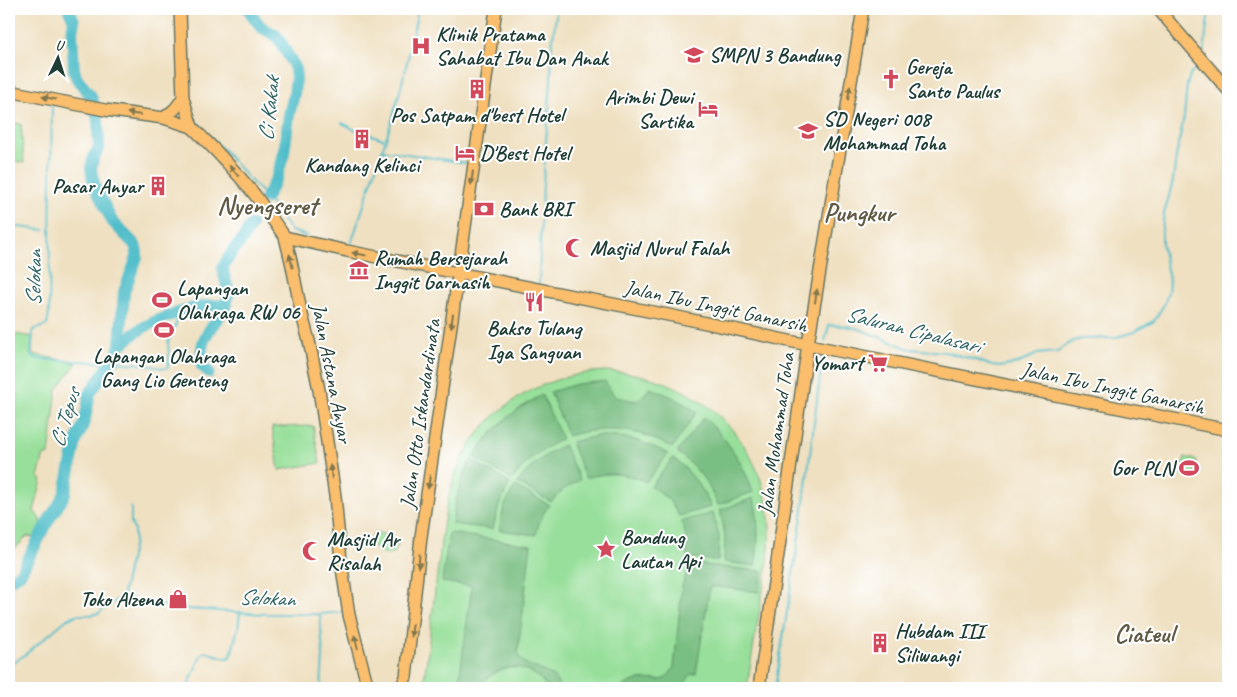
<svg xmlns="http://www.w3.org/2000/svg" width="1237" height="697" font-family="Caveat,sans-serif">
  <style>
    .green { fill: #97df9a; stroke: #5b8e67 }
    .forest { fill: #79be82; stroke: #4c7e5b }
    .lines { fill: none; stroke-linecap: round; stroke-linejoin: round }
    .stream { stroke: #50bdc9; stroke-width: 2 }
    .river { stroke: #50bdc9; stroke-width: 12 }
    .major-casing { stroke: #687665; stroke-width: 14 }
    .major { stroke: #fabe6d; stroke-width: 11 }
    .oneway { fill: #82774e }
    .labels { text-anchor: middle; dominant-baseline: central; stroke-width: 4; stroke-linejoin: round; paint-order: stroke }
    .poi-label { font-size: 21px; font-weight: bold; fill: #1f3d34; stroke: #fff; text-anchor: start }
    .street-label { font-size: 21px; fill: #1f3d34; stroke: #fff }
    .water-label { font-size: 22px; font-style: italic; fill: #2e6361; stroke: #fff }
    .district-label { font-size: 26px; font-weight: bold; fill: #615b46; stroke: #fff }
  </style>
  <rect width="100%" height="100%" fill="#fff"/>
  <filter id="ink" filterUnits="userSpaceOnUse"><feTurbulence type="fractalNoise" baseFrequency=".02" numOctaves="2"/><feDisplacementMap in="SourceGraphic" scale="10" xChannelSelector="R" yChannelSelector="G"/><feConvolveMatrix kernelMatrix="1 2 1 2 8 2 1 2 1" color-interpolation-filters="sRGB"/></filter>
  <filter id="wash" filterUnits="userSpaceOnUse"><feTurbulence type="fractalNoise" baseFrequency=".0096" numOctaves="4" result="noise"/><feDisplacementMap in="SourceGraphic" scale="20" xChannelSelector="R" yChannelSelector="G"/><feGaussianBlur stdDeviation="1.12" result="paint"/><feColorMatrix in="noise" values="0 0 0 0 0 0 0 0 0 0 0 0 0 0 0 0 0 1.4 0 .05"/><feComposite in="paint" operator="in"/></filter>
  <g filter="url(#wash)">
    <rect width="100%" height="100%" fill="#efe0c1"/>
    <g class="green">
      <polygon points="9,122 21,124 24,163 9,160"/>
      <polygon points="160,291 170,294 165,309 154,305"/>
      <polygon points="9,333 33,337 32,354 77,363 57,389 49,455 44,455 38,477 42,480 34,511 40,519 40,529 34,537 27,536 15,549 9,542"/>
      <path d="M605 371C696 374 767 438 770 531 770 555 765 579 761 602 756 631 751 659 747 688H423C429 646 433 603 439 560 442 533 445 505 454 478 477 412 537 375 605 371Z"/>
      <polygon points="313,426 320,463 279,470 272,427"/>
      <polygon points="1185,457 1197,460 1193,478 1181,475"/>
      <path d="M373 533C382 533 394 535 398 543 396 562 376 554 370 542Z"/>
    </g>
    <g class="forest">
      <path d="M605 381 615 397 637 401 650 388 675 398 697 412 672 448C638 428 606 425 568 436L550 392 577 384Z"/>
      <path d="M542 395 562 439C541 449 525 462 512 480L473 457C491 430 513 410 542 395Z"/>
      <path d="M704 417C727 439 743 462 753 492L718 505C709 483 696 466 677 452Z"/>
      <path d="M597 436C623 435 645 441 668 454L646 482C625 472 607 472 585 478L571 442Z"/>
      <path d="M564 445 580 480 564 489 551 502 517 483C530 466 545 454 564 445Z"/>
      <path d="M673 458C691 472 702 486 711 507L679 516 669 500 651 486Z"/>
      <path d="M471 460 510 483 499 505 493 529 452 524C455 501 460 481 471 460Z"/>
      <polygon points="515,486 549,505 540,519 536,535 499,530 504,507"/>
      <path d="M754 498C759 521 759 543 755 566L724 562 725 536 720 510Z"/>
      <polygon points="713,513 719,536 718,561 687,557 686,537 682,521"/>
      <path d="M449 533 531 545 518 651C519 669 547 667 556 680 557 681 559 687 559 688H548C529 661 498 661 479 688H458L472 586 442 582Z"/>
      <path d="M695 564 763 571 759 592 710 586 696 674H691L685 683 690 688H620C626 684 632 681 639 680 657 677 663 687 674 667L682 586 688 569Z"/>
    </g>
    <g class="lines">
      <g class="stream">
        <polyline points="399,9 416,11"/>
        <polyline points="1204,51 1209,9"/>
        <polyline points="188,64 189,96 191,104"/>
        <polyline points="405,72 418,9"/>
        <polyline points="551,79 552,45 557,9"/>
        <polyline points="52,104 49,314 47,325 33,330 31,356 39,359 111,363"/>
        <polyline points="195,118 197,123 219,146"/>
        <polyline points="342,123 350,127"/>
        <polyline points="351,128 383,139"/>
        <polyline points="221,147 233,161"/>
        <polyline points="382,150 466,163"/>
        <polyline points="235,163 247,177"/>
        <polyline points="544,165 551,80"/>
        <polyline points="249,179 266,197 291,231 307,236"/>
        <polyline points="541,219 544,168"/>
        <polyline points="9,228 11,226 44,230"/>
        <polyline points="350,247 393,117 404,75"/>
        <polyline points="539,285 541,222"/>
        <polyline points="825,341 829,325 846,326 859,329 910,349 945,352 976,360 992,366 1000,367 1019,363 1037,354 1058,352 1061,348 1074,341 1081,339 1113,338 1134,332 1154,321 1165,303 1168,292 1169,280 1162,245 1162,229 1164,214 1173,181 1176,157 1184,117 1187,85 1190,75 1197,68"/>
        <polyline points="112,362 140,364 162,368 168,368 169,357 168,342 176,324 179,313"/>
        <polyline points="122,598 134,542 134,530 131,523 131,507"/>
        <polyline points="125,598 132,599 174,608 264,614 320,614 344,612"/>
        <polyline points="320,614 323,656 321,688"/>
        <polyline points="9,665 12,664 27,653 66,620 76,615 91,615 99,613 119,598 123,598"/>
        <path d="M187 688 201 655 205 652C213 653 220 658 229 658L231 655 238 628 240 613"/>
        <polyline points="775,688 802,517 823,353"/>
      </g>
      <g class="river">
        <polyline points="248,9 261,27 277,36 292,62 295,69 296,78 294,94 289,115 284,153 277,177 266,198"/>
        <path d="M120 345C125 341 130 337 135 333 156 318 201 302 226 306L229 292 224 275 223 267 232 252 243 239 251 225"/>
        <path d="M209 372 202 366C198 335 212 330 226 306"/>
        <polyline points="9,580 20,574 50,518 60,503 65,493 76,441 84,424 90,393 117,354 120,345 124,292 137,257 137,252 135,245 112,221 95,186 92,175 91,168 94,156 99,148 98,120 91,96 77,79 74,70 72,31 74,21 69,9"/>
      </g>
    </g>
  </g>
  <g filter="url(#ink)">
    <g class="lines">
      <defs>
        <g id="major">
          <polyline points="180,9 183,98 192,127 217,152 239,176 255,195 285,237 291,261 301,311 309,341 319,390 326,435 335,496 341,561 349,615 366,680 370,688"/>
          <polyline points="1158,9 1228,90"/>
          <polyline points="9,91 105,110 164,118 192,127"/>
          <polyline points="164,118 175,109 183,98"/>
          <polyline points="285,237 347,251 678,317 789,341 1228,430"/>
          <polyline points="401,688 406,677 421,537 496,9"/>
          <polyline points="759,688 808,344 863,9"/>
        </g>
      </defs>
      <use href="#major" class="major-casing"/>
      <use href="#major" class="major"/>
    </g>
    <defs><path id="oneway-solid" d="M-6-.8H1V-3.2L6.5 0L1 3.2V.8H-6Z" transform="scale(1.25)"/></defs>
    <g class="oneway">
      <use href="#oneway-solid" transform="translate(849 93) rotate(-81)"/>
      <use href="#oneway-solid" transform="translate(49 98) rotate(-169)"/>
      <use href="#oneway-solid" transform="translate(134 114) rotate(-172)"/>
      <use href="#oneway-solid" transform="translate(234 171) rotate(-131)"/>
      <use href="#oneway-solid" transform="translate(472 178) rotate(98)"/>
      <use href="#oneway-solid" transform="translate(359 254) rotate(-169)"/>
      <use href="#oneway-solid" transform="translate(291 261) rotate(-103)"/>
      <use href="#oneway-solid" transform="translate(816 296) rotate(-81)"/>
      <use href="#oneway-solid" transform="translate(452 321) rotate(98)"/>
      <use href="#oneway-solid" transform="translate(331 472) rotate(-98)"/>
      <use href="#oneway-solid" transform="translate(429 482) rotate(98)"/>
      <use href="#oneway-solid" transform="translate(419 561) rotate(95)"/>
      <use href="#oneway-solid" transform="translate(412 630) rotate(96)"/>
      <use href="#oneway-solid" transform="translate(356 642) rotate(-104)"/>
    </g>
  </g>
  <defs>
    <symbol id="hospital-bare" viewBox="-9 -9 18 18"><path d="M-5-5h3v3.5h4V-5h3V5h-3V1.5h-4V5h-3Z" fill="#d1495b" stroke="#fff" stroke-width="2.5" paint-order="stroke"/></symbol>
    <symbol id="school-bare" viewBox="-9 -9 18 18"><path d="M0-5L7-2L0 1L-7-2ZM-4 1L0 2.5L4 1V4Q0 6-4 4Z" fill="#d1495b" stroke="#fff" stroke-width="2.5" paint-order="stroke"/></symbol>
    <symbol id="church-bare" viewBox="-9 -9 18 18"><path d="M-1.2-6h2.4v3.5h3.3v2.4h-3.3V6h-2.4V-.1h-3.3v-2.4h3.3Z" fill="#d1495b" stroke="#fff" stroke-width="2.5" paint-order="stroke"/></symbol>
    <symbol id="building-bare" viewBox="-9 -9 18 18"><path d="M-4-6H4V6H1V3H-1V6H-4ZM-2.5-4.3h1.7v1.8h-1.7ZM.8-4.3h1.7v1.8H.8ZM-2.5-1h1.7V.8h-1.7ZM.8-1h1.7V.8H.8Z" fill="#d1495b" stroke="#fff" stroke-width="2.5" paint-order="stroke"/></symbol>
    <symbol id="hotel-bare" viewBox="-9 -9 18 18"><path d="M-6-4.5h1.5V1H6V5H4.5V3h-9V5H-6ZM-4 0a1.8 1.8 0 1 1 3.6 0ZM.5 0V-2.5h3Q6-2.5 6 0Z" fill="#d1495b" stroke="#fff" stroke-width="2.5" paint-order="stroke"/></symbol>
    <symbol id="bank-bare" viewBox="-9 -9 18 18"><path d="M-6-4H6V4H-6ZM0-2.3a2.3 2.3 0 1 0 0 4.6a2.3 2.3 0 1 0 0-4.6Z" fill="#d1495b" stroke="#fff" stroke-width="2.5" paint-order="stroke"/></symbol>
    <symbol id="mosque-bare" viewBox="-9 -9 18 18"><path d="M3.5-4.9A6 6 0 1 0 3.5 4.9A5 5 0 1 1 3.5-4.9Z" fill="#d1495b" stroke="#fff" stroke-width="2.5" paint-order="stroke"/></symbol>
    <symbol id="museum-bare" viewBox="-9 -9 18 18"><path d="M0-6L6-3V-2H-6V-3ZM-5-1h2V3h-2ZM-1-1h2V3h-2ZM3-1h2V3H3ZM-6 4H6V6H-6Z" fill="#d1495b" stroke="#fff" stroke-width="2.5" paint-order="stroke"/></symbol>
    <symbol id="stadium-bare" viewBox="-9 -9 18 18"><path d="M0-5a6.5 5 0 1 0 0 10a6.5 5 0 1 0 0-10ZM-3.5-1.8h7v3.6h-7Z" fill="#d1495b" stroke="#fff" stroke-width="2.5" paint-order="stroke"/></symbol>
    <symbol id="restaurant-bare" viewBox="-9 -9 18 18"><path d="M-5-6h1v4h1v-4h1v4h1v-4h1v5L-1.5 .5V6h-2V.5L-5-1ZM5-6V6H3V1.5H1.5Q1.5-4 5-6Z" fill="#d1495b" stroke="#fff" stroke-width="2.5" paint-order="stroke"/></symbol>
    <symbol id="supermarket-bare" viewBox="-9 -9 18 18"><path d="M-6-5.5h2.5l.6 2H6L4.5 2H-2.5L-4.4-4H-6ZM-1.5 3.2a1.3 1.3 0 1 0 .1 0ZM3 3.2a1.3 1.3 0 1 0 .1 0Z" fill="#d1495b" stroke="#fff" stroke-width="2.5" paint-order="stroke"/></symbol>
    <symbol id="sight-bare" viewBox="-9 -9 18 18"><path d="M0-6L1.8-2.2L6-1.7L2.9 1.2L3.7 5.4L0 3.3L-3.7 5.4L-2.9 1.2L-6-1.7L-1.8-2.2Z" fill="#d1495b" stroke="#fff" stroke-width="2.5" paint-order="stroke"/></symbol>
    <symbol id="shop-bare" viewBox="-9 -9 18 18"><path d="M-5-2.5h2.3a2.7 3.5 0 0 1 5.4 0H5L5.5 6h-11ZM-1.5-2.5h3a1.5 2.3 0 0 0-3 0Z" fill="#d1495b" stroke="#fff" stroke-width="2.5" paint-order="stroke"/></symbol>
  </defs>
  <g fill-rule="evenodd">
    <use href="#hospital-bare" x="407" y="32" width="28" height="28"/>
    <use href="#school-bare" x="680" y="41" width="28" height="28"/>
    <use href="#church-bare" x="877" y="65" width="28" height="28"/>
    <use href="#building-bare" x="463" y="75" width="28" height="28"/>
    <use href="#hotel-bare" x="694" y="95" width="28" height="28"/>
    <use href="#school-bare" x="794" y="117" width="28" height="28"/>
    <use href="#building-bare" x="348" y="125" width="28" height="28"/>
    <use href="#hotel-bare" x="451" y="139" width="28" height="28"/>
    <use href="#building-bare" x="144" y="172" width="28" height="28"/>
    <use href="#bank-bare" x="470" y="195" width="28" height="28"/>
    <use href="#mosque-bare" x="561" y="234" width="28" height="28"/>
    <use href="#museum-bare" x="345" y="256" width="28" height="28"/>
    <use href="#stadium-bare" x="148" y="286" width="28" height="28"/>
    <use href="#restaurant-bare" x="520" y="288" width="28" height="28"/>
    <use href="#stadium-bare" x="150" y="316" width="28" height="28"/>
    <use href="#supermarket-bare" x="864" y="349" width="28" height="28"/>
    <use href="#stadium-bare" x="1175" y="454" width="28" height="28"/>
    <use href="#sight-bare" x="592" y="535" width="28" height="28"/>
    <use href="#mosque-bare" x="298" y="537" width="28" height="28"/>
    <use href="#shop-bare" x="164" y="585" width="28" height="28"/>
    <use href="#building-bare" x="866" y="629" width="28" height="28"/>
  </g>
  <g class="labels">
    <g class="poi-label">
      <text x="436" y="34">Klinik Pratama<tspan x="436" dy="24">Sahabat Ibu Dan Anak</tspan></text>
      <text x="709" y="55">SMPN 3 Bandung</text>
      <text x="906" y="67">Gereja<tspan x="906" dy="24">Santo Paulus</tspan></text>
      <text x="693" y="97" text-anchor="end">Arimbi Dewi<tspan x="693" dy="24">Sartika</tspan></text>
      <text x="477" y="115" text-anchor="middle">Pos Satpam d'best Hotel</text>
      <text x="823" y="119">SD Negeri 008<tspan x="823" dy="24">Mohammad Toha</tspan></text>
      <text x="480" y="153">D'Best Hotel</text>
      <text x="362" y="165" text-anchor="middle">Kandang Kelinci</text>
      <text x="143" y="186" text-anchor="end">Pasar Anyar</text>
      <text x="499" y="209">Bank BRI</text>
      <text x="590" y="248">Masjid Nurul Falah</text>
      <text x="374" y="258">Rumah Bersejarah<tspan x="374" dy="24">Inggit Garnasih</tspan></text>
      <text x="177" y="288">Lapangan<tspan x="177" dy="24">Olahraga RW 06</tspan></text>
      <text x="534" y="328" text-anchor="middle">Bakso Tulang<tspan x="534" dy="24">Iga Sanguan</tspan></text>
      <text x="164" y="356" text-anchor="middle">Lapangan Olahraga<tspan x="164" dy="24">Gang Lio Genteng</tspan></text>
      <text x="863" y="363" text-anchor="end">Yomart</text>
      <text x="1174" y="468" text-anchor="end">Gor PLN</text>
      <text x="621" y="537">Bandung<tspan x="621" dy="24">Lautan Api</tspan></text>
      <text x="327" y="539">Masjid Ar<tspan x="327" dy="24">Risalah</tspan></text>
      <text x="163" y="599" text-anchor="end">Toko Alzena</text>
      <text x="895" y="631">Hubdam III<tspan x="895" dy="24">Siliwangi</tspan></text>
    </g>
    <g class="street-label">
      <text transform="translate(716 306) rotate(12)">Jalan Ibu Inggit Ganarsih</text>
      <text transform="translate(332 373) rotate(79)">Jalan Astana Anyar</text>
      <text transform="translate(1113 388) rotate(12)">Jalan Ibu Inggit Ganarsih</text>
      <text transform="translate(420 414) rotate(-82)">Jalan Otto Iskandardinata</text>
      <text transform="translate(776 434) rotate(-82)">Jalan Mohammad Toha</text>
    </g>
    <g class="water-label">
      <text transform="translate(269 109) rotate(-84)">Ci Kakak</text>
      <text transform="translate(34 278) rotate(-89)">Selokan</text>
      <text transform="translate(913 330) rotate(14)">Saluran Cipalasari</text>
      <text transform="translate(65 418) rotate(-73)">Ci Tepus</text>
      <text transform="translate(267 598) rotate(2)">Selokan</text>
    </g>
    <g class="district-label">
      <text x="267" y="205">Nyengseret</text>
      <text x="859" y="212">Pungkur</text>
      <text x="1144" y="633">Ciateul</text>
    </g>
  </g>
  <rect width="1237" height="697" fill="none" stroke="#fff" stroke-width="30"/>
  <g transform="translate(58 58) rotate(4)" stroke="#ffffff" stroke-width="4" paint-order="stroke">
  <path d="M0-4L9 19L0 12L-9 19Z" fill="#1f3d34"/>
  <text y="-8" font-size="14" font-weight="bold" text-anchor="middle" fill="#1f3d34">U</text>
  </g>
</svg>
